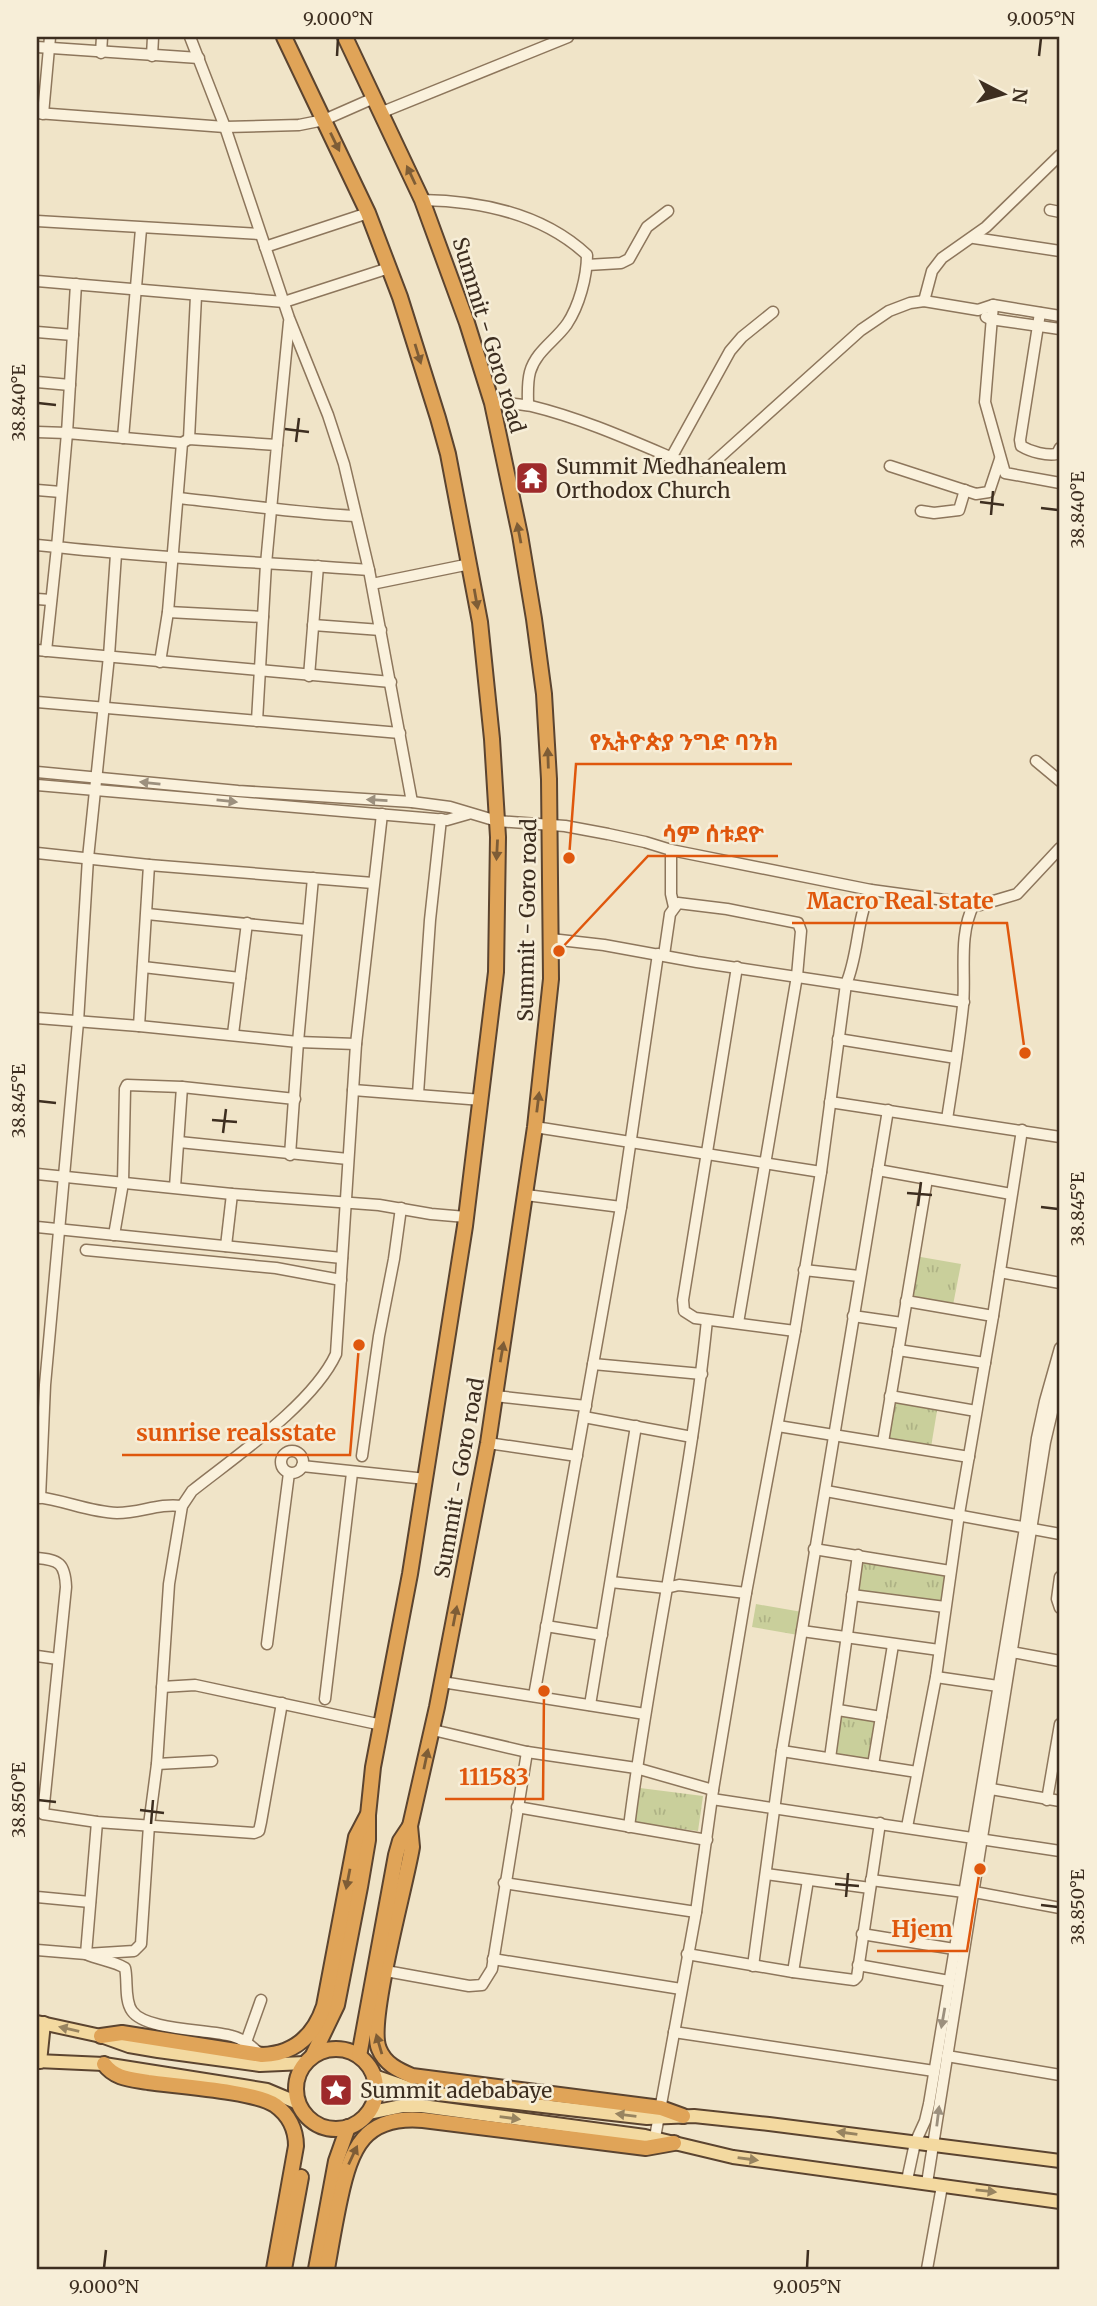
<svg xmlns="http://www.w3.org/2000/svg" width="1097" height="2306" font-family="Merriweather,'Noto Sans Ethiopic',serif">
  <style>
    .grass { fill: url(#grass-tufts) }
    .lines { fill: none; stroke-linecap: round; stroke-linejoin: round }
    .minor-casing { stroke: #8d765c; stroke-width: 13 }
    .major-casing { stroke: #5b4430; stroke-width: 16 }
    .highway-casing { stroke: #5b4430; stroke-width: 18 }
    .minor { stroke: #faf1dc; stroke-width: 10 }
    .major { stroke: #f3d9a0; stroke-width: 12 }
    .highway { stroke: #e0a458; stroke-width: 14 }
    .oneway { fill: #7e5d36 }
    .oneway2 { fill: #9c907e }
    .oneway3 { fill: #988460 }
    .ticks { fill: none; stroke: #3d2e20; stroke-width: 2.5 }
    .labels { text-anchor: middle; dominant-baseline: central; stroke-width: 5; stroke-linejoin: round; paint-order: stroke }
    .street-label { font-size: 21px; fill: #3d2e20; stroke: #f7eed8 }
    .poi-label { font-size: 21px; fill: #3d2e20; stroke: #f7eed8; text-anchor: start }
    .leader { fill: none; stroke: #df570d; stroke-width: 2.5 }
    .callout-dot { fill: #df570d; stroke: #f7eed8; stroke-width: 2.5 }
    .callout-label { font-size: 23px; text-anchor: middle; font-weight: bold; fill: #df570d; stroke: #f7eed8; stroke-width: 5; stroke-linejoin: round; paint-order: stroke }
    .neatline { fill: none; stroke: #3d2e20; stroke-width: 2.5 }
    .ticks-label { font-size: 18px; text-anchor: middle; fill: #3d2e20 }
  </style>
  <defs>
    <pattern id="grass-tufts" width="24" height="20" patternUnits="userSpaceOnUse" patternTransform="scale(1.75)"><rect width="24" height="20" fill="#c9cf9b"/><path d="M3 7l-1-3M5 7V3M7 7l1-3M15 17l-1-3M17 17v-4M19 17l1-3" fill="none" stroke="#aeb285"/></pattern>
  </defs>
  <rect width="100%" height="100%" fill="#f0e4c8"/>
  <g class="grass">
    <polygon points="915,1256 961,1264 953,1305 908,1297"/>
    <polygon points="893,1397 938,1405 931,1447 886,1439"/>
    <polygon points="863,1558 946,1572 941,1605 858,1592"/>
    <polygon points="756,1604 802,1612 798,1635 752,1627"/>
    <polygon points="842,1713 879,1719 872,1763 835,1757"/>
    <polygon points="640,1788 703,1796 698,1831 635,1823"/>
  </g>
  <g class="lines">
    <defs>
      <g id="minor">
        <polyline points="190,37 225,127 289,318 328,415 344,464 369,570 412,802"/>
        <polyline points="37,47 199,58"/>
        <polyline points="101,53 102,37"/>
        <polyline points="152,56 153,37"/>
        <polyline points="37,113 225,127 299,125 324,120 374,98"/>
        <polyline points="380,113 568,37"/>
        <polyline points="43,114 50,37"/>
        <path d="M422 200C481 201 543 214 587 255 587 277 579 306 567 324 555 341 536 351 530 372 527 383 528 394 528 405"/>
        <polyline points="1050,210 1060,212"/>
        <polyline points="37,221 260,234"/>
        <polyline points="974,238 1060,251"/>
        <polyline points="265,247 368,213"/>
        <polyline points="587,265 621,263 629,259 647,227 668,211"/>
        <polyline points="37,281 284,302 389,268"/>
        <polyline points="924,301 932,271 942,258 986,227 1060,155"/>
        <polyline points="993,305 985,402 1005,473 1060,483"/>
        <path d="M1040 313 1020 440 1021 446C1031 452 1047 456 1057 454L1060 448"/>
        <polyline points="986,317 990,319 1060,329"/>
        <polyline points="37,332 73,335"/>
        <polyline points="37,382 70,385"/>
        <path d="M492 403C505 404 518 403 531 406 589 420 645 447 701 470L711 465 861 330 889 311 910 303 924 301 978 310 993 305 1060 316"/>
        <polyline points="37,432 67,433 76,284"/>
        <polyline points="123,438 141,229"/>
        <polyline points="189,439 196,296"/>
        <path d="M182 443 67 433 57 547C161 559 265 562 369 570"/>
        <polyline points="277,445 289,322"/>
        <polyline points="671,458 730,351 742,337 773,312"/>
        <polyline points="890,466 976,494 989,492 1000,459"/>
        <polyline points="37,490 61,492"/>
        <path d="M178 498C237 504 296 513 355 516"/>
        <polyline points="921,511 934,513 959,510 965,490"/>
        <polyline points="37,545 57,547 46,651"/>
        <polyline points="372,584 470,564"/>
        <polyline points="37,599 51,600"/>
        <polyline points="168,612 263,617"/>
        <polyline points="313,625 381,630"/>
        <polyline points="37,650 391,682"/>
        <polyline points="160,662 168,612 182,443 189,439 277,445 266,564 257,721"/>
        <polyline points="309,676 318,566"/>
        <polyline points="37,702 400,733"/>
        <polyline points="1036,761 1060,781"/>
        <polyline points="37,772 238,791 412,802 450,807 497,821 565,826 608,834 645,842 671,850 671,894 674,907"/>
        <polyline points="37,785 447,820 468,814"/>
        <polyline points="671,850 871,890 974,904"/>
        <polyline points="37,853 149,865 139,1026"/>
        <polyline points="149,865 373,883"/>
        <polyline points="147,914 307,930"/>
        <polyline points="551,939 604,945 697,962 964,1002"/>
        <polyline points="664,955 670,914 678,903 727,909 798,923 801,931 797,976 738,1323"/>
        <polyline points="143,967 240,978"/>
        <polyline points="737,967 683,1300 684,1311 695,1318 795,1331"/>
        <polyline points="37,1018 139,1026 298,1042 356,1044"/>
        <polyline points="233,1034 247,923"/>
        <polyline points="838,1039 956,1058"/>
        <polyline points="353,1090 482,1100"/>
        <polyline points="418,1094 430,920 441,819"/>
        <polyline points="830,1102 1060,1137"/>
        <path d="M947 1119C953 1081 959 1044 963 1006 966 973 958 935 974 904L980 905 1017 894 1060 848"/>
        <polyline points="535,1127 821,1172"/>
        <polyline points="179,1142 348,1159"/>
        <polyline points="290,1155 298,1042 313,878"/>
        <polyline points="878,1170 1011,1194"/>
        <polyline points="37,1174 232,1194 379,1205 431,1214 466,1217"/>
        <polyline points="175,1187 182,1087"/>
        <polyline points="526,1195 621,1207"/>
        <polyline points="37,1227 342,1258"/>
        <polyline points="114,1235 123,1183 125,1089 127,1085 182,1087 295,1099"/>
        <polyline points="226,1246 232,1194"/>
        <polyline points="86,1250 276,1268 341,1280"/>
        <polyline points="804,1270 859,1276"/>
        <polyline points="1000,1272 1060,1283"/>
        <polyline points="906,1301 993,1316"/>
        <polyline points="853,1316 902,1323"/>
        <polyline points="898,1350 985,1363"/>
        <polyline points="593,1364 702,1374"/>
        <polyline points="495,1396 586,1406"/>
        <polyline points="890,1396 976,1411"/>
        <polyline points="584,1417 692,1437"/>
        <polyline points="778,1426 969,1457"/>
        <polyline points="883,1442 927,1179"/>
        <polyline points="488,1443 577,1456"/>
        <circle cx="292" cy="1462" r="11"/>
        <polyline points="362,1456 379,1336 394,1259 401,1208"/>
        <polyline points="302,1466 426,1479"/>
        <polyline points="826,1491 1060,1534"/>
        <path d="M37 1497C64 1500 89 1512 117 1513 141 1513 158 1503 182 1506"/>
        <polyline points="40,1498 45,1385 78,1022 88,858 109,656 116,554"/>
        <polyline points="814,1549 950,1571"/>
        <path d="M37 1558C59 1560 65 1563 66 1587L43 1814 97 1822 254 1833 259 1831 261 1822 282 1703"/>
        <polyline points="1060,1577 1057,1599 1060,1608"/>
        <polyline points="611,1582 666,1588 679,1585 746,1593"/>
        <polyline points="852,1595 945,1607"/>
        <polyline points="546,1626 602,1635"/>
        <polyline points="802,1631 939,1650"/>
        <polyline points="267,1644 289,1473"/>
        <polyline points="1012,1652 1060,1661"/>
        <polyline points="37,1656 58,1659"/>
        <polyline points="936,1677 998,1686"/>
        <polyline points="442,1682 645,1714"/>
        <polyline points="162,1687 195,1685 382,1725"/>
        <polyline points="534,1696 621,1207 658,954"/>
        <polyline points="325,1699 352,1473"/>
        <polyline points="590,1705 636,1426"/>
        <polyline points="838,1710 881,1717"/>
        <polyline points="433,1730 527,1752 636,1768 713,1790"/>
        <polyline points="782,1751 917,1772"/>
        <polyline points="830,1758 858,1555"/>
        <polyline points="157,1764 212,1761"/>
        <polyline points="873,1765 893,1645"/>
        <polyline points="991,1789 1060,1801"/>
        <polyline points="712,1799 1060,1851"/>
        <polyline points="1047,1800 1060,1724"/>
        <polyline points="517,1807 707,1840"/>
        <path d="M97 1822 86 1954C99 1960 114 1961 125 1968 128 1980 124 2000 132 2011 146 2031 209 2029 232 2036 243 2039 250 2045 259 2053"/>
        <path d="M629 1827C650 1657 690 1490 707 1320"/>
        <polyline points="907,1827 936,1677 959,1514 993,1316 1022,1130"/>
        <polyline points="766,1874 870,1888"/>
        <polyline points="871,1880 964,1892"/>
        <polyline points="504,1883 696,1912"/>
        <polyline points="974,1892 1060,1908"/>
        <polyline points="37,1897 90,1902"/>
        <polyline points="862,1934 954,1949"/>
        <path d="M37 1950 86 1954 134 1951 141 1944 149 1825 157 1764 169 1584 182 1506 192 1491C236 1456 313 1404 336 1354L356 1044 382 814"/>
        <polyline points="687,1954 793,1972 854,1980 857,1977 880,1823"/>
        <polyline points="493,1959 681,1989"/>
        <polyline points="858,1965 949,1981"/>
        <polyline points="753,1966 782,1751 888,1110"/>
        <polyline points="386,1971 469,1986 482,1985 492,1969 527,1752"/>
        <polyline points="793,1972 808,1880"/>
        <polyline points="674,2032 934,2071"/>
        <polyline points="246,2042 261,2000"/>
        <polyline points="947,2056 1060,2075"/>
        <path d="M654 2143 696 1912 713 1790 746 1593 795 1331 821 1172 846 984C859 954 856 919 871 890"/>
        <polyline points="907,2180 915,2143 925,2121 929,2104 1025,1528 1037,1438 1045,1401 1060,1348"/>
        <polyline points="927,2183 1045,1442 1060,1378"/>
        <polyline points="927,2269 942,2186"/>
      </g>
      <g id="major">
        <polyline points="37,2022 101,2036 129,2046 158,2051 260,2065 305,2063"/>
        <polyline points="37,2061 104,2064 243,2086 267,2090 298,2103"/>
        <polyline points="40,2062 44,2023"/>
        <polyline points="374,2076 420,2092 647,2118 694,2116 769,2124 1060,2161"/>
        <polyline points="368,2113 402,2106 422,2106 645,2136 733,2157 1060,2202"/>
      </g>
      <g id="highway">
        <polyline points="284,37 368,213 400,297 438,418 448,454 480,622 492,739 498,837 496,972 465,1226 410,1574 373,1767 368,1815 368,1840 360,1887 337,2005 313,2055"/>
        <path d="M345 37 422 200 467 323 492 403 520 535 534 619 544 694 549 779 551 979 535 1127 488 1443 437 1707 410 1826 412 1847C406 1885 367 2022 379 2049 385 2064 398 2070 412 2076L661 2108 683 2116"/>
        <path d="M101 2036 122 2033 262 2055C294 2054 314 2036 324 2006L356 1837 367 1816"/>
        <circle cx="336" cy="2089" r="40"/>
        <polyline points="359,2056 396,1855 400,1841 410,1826"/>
        <path d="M104 2064C115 2079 131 2079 148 2082 176 2086 254 2091 275 2105 289 2115 296 2130 296 2146L274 2269"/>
        <polyline points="284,2269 301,2177"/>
        <polyline points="316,2269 336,2161 348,2127"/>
        <path d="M327 2269C331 2246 335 2222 340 2199 351 2148 364 2115 423 2120L646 2148 674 2143"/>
      </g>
    </defs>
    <use href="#minor" class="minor-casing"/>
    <use href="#major" class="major-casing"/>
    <use href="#highway" class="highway-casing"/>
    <use href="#minor" class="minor"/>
    <use href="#major" class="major"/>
    <use href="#highway" class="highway"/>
  </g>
  <defs><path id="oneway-solid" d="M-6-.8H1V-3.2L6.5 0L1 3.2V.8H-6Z" transform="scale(1.75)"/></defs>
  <g class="oneway">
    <use href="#oneway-solid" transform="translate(335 142) rotate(64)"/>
    <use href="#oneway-solid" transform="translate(411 175) rotate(-115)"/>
    <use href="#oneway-solid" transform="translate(418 354) rotate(73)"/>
    <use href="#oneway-solid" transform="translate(519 533) rotate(-101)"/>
    <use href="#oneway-solid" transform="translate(476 599) rotate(80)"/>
    <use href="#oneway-solid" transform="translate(548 758) rotate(-92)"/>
    <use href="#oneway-solid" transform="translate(497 850) rotate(93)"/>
    <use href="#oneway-solid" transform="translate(538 1102) rotate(-83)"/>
    <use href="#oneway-solid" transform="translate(502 1352) rotate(-80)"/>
    <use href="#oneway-solid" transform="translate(455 1616) rotate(-79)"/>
    <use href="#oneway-solid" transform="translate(426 1759) rotate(-78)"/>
    <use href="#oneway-solid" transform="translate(348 1879) rotate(101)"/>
    <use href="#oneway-solid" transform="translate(379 2044) rotate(-106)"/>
    <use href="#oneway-solid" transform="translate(353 2155) rotate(-65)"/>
  </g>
  <g class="oneway2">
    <use href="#oneway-solid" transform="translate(150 783) rotate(-174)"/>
    <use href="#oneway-solid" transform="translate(377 800) rotate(-177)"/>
    <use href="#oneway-solid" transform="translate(227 801) rotate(6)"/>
    <use href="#oneway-solid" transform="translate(943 2018) rotate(100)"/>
    <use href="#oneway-solid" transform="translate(938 2116) rotate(-83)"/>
  </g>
  <g class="oneway3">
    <use href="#oneway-solid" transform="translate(69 2029) rotate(-167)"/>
    <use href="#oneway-solid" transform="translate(626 2115) rotate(-173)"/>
    <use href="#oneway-solid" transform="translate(510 2118) rotate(8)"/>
    <use href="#oneway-solid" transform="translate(847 2133) rotate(-172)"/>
    <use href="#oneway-solid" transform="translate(748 2159) rotate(8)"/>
    <use href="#oneway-solid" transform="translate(986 2191) rotate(6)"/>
  </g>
  <path class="ticks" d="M337 56 338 38M1039 56 1041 38M38 403 56 405M285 429 309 432M296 442 299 418M980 502 1004 505M1041 508 1058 510M991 515 993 491M38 1101 56 1103M212 1120 237 1122M223 1133 226 1109M907 1193 932 1195M918 1206 921 1182M1041 1207 1058 1209M38 1800 56 1802M140 1810 164 1813M151 1824 153 1800M835 1884 859 1886M846 1897 848 1873M1041 1905 1058 1907M104 2268 106 2250M807 2268 808 2250"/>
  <defs>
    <symbol id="temple-square" viewBox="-11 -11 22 22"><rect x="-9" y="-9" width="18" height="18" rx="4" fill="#9e2a2b" stroke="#f7eed8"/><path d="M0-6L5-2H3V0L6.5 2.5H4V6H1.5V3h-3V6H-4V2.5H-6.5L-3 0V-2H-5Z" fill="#fff"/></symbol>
    <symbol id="sight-square" viewBox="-11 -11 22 22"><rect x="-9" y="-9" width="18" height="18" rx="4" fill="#9e2a2b" stroke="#f7eed8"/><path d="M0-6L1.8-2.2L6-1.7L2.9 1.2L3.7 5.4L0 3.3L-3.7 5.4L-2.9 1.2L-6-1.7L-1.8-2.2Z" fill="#fff"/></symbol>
  </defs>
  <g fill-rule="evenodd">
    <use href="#temple-square" x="513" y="459" width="38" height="38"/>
    <use href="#sight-square" x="317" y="2071" width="38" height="38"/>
  </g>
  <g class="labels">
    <g class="street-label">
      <text transform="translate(489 335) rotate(73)">Summit - Goro road</text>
      <text transform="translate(527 920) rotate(-89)">Summit - Goro road</text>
      <text transform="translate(459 1478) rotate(-80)">Summit - Goro road</text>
    </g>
    <g class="poi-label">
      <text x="556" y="466">Summit Medhanealem<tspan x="556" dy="24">Orthodox Church</tspan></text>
      <text x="360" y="2090">Summit adebabaye</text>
    </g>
  </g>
  <path class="leader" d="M569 858L576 764H792M559 951L648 856H778M1025 1053L1007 923H792M359 1345L350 1455H122M544 1691L543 1799H445M980 1869L967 1951H877"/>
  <g class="callout-dot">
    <circle cx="569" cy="858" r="7"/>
    <circle cx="559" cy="951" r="7"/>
    <circle cx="1025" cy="1053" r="7"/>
    <circle cx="359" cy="1345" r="7"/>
    <circle cx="544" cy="1691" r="7"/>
    <circle cx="980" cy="1869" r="7"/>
  </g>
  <g class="callout-label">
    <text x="684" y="750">የኢትዮጵያ ንግድ ባንክ</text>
    <text x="713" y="842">ሳም ሰቱደዮ</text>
    <text x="900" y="909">Macro Real state</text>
    <text x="236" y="1441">sunrise realsstate</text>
    <text x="494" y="1785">111583</text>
    <text x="922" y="1937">Hjem</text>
  </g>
  <rect width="1097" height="2306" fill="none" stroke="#f7eed8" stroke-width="77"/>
  <g transform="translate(1003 94) rotate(96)" stroke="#f7eed8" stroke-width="5" paint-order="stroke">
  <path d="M0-5L12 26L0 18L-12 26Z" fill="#3d2e20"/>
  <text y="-10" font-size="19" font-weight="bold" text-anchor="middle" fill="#3d2e20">N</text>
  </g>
  <rect x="38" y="38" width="1020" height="2230" class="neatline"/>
  <g class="ticks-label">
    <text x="338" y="25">9.000°N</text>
    <text x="1041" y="25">9.005°N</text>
    <text transform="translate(19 403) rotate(-90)" y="6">38.840°E</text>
    <text transform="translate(1078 510) rotate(-90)" y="6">38.840°E</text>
    <text transform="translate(19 1101) rotate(-90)" y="6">38.845°E</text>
    <text transform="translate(1078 1209) rotate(-90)" y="6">38.845°E</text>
    <text transform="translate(19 1800) rotate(-90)" y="6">38.850°E</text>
    <text transform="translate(1078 1907) rotate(-90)" y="6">38.850°E</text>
    <text x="104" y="2293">9.000°N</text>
    <text x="807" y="2293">9.005°N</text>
  </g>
</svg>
